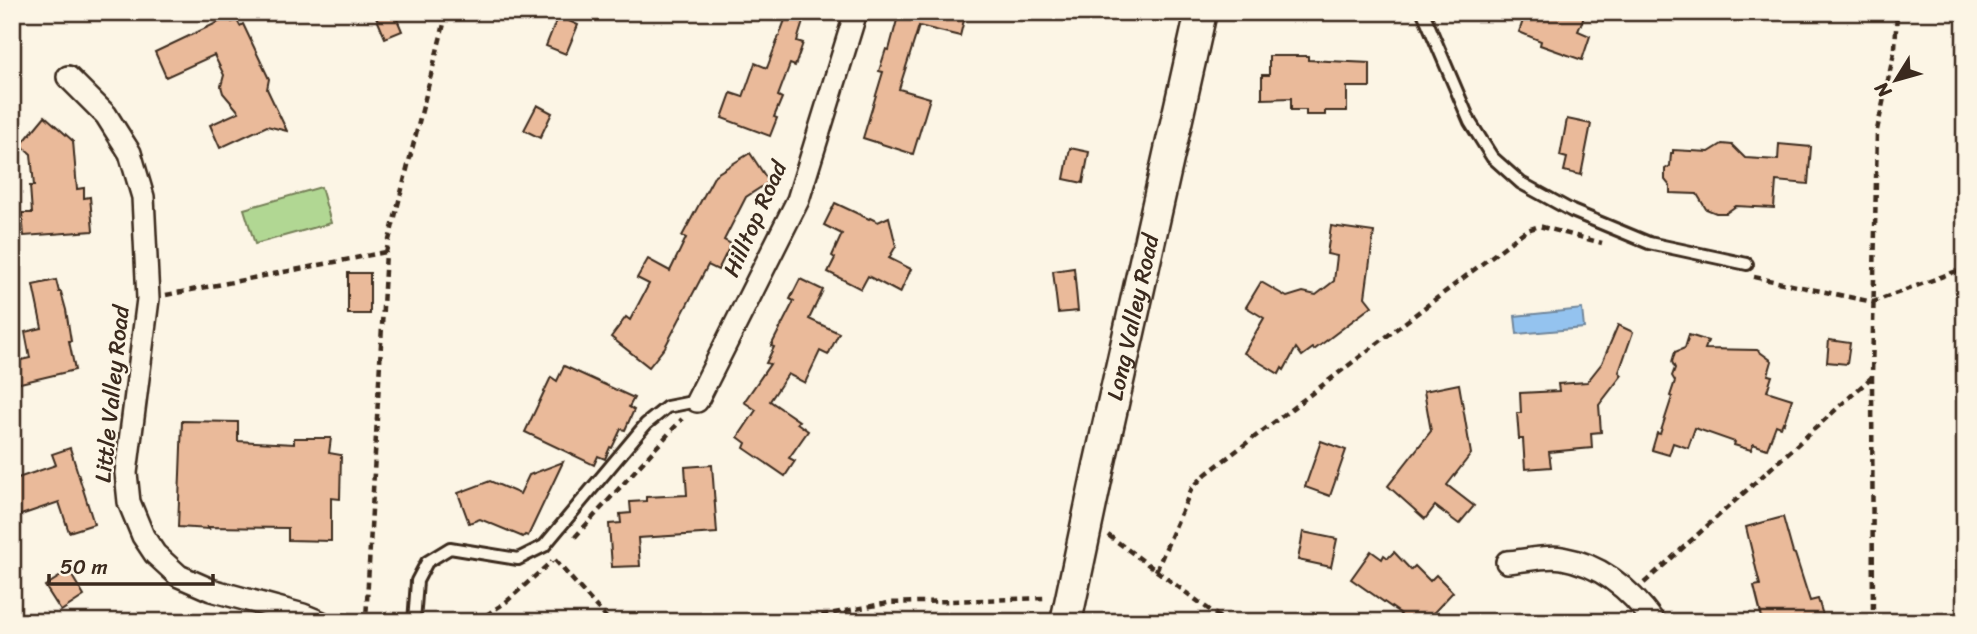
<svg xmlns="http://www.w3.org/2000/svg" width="1977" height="634" font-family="Sriracha,sans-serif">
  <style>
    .green { fill: #b1d793; stroke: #768058; stroke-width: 2 }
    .water { fill: #94c3ef; stroke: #70869b; stroke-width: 2 }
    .building { fill: #eaba9a; stroke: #3b2a1e; stroke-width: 2 }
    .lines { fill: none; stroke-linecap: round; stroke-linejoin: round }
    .lane-casing { stroke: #3b2a1e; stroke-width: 16 }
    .street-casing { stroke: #3b2a1e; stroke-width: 26 }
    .secondary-casing { stroke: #3b2a1e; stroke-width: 35 }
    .path { stroke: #3b2a1e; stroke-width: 4.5; stroke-dasharray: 7 5; stroke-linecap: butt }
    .lane { stroke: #fcf5e5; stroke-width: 10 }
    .street { stroke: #fcf5e5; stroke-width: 21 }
    .secondary { stroke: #fcf5e5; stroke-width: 30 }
    .labels { text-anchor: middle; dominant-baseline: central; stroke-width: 5; stroke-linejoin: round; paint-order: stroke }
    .street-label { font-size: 23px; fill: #3b2a1e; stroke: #fcf5e5 }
  </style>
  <rect width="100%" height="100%" fill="#fcf5e5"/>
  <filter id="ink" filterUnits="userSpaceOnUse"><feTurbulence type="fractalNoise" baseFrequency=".0143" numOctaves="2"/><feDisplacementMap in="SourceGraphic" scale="14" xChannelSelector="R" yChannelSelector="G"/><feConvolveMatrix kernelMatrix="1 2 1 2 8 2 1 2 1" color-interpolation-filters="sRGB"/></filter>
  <g filter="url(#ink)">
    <polygon class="green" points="321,187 331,223 255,244 244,209"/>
    <polygon class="water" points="1582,309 1584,328 1517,334 1515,316"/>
    <g class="building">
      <polygon points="374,12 394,12 402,31 385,38"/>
      <polygon points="788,12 806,12 797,41 803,43 795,66 790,64 778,96 782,98 774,117 777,118 770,136 722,118 731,93 743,97 755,63 767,68"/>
      <polygon points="891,12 966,12 960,36 919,26 899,89 930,98 913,154 863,138 883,72 879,71 886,49 889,50 897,20 891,18"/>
      <polygon points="1526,12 1586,12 1578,31 1590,36 1582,60 1540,45 1541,41 1519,32"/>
      <polygon points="558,16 578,25 566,54 546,46"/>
      <polygon points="229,17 232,22 237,20 240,26 243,24 269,79 267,89 287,131 267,126 220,148 210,125 239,112 223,93 221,86 224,75 214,55 166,77 155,52"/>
      <polygon points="1269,56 1308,56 1308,60 1370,63 1370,87 1347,87 1347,111 1325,111 1325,115 1306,115 1306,110 1291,110 1291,98 1262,99 1262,75 1269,75"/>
      <polygon points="537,105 552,113 540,138 524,130"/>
      <polygon points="45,116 73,141 77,189 84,188 84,198 90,197 93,231 24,236 22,213 32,213 30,186 34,186 31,154 21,145"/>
      <polygon points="1567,119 1591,124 1581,175 1564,171 1567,158 1560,156"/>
      <polygon points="1722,144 1732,145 1745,158 1778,160 1779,144 1811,147 1808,184 1776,181 1774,208 1736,206 1726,213 1716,213 1706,209 1697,194 1670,193 1670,186 1665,180 1665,169 1670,166 1671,153 1673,153 1673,150 1709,152"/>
      <polygon points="1070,148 1089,152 1083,183 1064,179"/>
      <polygon points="750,153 769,182 746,197 724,240 731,244 718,270 708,265 665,347 649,367 611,337 626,317 630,320 649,284 637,278 648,259 670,271 686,238 682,236 715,175"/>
      <polygon points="835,203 869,219 870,218 878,222 889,217 896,246 889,258 911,269 900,293 868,276 861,289 828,272 835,258 832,256 842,234 824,225"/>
      <polygon points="1331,226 1374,232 1365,297 1372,306 1314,350 1313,348 1302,356 1296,348 1284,370 1282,368 1279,374 1244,353 1264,318 1246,307 1261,282 1287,297 1303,292 1316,295 1334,281 1337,256 1327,254"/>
      <polygon points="1074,268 1078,311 1058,313 1053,271"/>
      <rect x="348" y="273" width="22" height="41"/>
      <polygon points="800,279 823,290 809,319 839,333 828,355 820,351 805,383 788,374 770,401 799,421 797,423 808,431 789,458 795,461 785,476 744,448 746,443 738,437 756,410 744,402 770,364 766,363 774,347 771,346 794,301 790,299"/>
      <polygon points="56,280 59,292 61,292 66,310 71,341 69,341 75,370 12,385 12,362 30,358 25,332 42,328 33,285"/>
      <polygon points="1618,325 1633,332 1619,372 1622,375 1599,405 1601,432 1591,433 1592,448 1549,452 1551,467 1525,469 1523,439 1519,439 1517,413 1521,413 1520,393 1559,391 1558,384 1587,382 1602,363"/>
      <polygon points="1689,335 1708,341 1705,349 1757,350 1772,361 1768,375 1772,376 1767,391 1792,399 1784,423 1783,422 1781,427 1776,425 1767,449 1753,444 1751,450 1734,445 1735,442 1695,428 1688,448 1673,443 1669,455 1652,450 1657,433 1660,434 1672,397 1670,396 1675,381 1672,376 1675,368 1672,362 1675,352 1685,348"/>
      <polygon points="1829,340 1850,343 1847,364 1827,362"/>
      <polygon points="564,366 634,398 629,407 634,410 625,430 621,429 612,448 610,447 605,459 598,456 594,465 525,432 551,377 557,381"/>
      <polygon points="1459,384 1471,454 1447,485 1474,506 1459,524 1435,506 1425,519 1388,486 1431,431 1424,391"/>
      <polygon points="182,421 238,422 238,441 294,444 294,438 331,438 329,453 341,455 340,499 331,498 331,541 288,540 288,528 208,527 209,529 178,527"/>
      <polygon points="1321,441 1346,450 1330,496 1305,487"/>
      <polygon points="70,448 94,524 69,532 59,502 12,518 12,480 56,465 52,454"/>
      <polygon points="563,462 528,536 525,535 523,537 480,519 469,523 458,493 490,481 520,494 529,475"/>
      <polygon points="712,465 717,533 638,538 640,566 612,567 609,524 621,523 620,514 631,513 630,502 646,501 646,497 687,495 685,467"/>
      <polygon points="1783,517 1793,553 1795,554 1810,601 1818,599 1825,622 1763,622 1754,586 1760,585 1746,527"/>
      <polygon points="1303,532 1337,539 1331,567 1298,560"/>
      <polygon points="1371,551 1382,559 1384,555 1388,558 1394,552 1411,570 1415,566 1430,581 1436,575 1453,592 1425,622 1393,622 1401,614 1351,579"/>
      <polygon points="69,571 84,596 61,611 45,586"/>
    </g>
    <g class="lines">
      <defs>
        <g id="lane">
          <polyline points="1423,12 1470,122 1492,157 1521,183 1572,211 1649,243 1747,264"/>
          <polyline points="414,622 417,581 427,562 450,548 518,559 544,546 646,424 667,407 697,401"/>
        </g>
        <g id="street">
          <polyline points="68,77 106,115 123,142 130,153 143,197 148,299 126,473 129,502 143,536 155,554 179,576 211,590 303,615 320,622"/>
          <polyline points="697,401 798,200 856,12"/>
          <path d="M1507 562C1523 561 1547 555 1562 558 1602 565 1631 590 1654 622"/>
        </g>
        <g id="secondary">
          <path id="s1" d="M1066 622 1099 466 1201 12"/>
        </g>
      </defs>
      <use href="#lane" class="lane-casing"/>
      <use href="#street" class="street-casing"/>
      <use href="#secondary" class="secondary-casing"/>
      <g class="path">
        <polyline points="1754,277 1873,302 1965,268"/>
        <polyline points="166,295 386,252"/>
        <polyline points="1108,535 1226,622"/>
        <polyline points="575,537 682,419"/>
        <polyline points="555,560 610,622"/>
        <polyline points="1156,571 1192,488 1206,474 1525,231 1539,226 1602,243"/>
        <polyline points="1644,583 1872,377"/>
        <polyline points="370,622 366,620 386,252 447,12"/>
        <polyline points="476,622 506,602 552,561"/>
        <polyline points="786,622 888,603 1046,598"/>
        <polyline points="1873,622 1872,377 1877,130 1895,48 1897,12"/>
      </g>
      <use href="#lane" class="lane"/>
      <use href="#street" class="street"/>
      <use href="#secondary" class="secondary"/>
    </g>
  </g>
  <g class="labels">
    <g class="street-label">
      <text transform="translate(755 219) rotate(-66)">Hilltop Road</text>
      <text stroke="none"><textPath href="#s1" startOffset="312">Long Valley Road</textPath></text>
      <text transform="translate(112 394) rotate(-84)">Little Valley Road</text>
    </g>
  </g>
  <rect width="1977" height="634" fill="none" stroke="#fcf5e5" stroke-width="42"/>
  <rect x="21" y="21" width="1935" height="592" fill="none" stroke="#3b2a1e" stroke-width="2.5" filter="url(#ink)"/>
  <g transform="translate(1896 80) rotate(233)" stroke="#fcf5e5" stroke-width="5" paint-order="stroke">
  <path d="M0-5L12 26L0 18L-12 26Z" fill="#3b2a1e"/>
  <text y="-10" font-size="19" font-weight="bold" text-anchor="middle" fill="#3b2a1e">N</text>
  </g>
  <path d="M49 574v10h164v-10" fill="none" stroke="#3b2a1e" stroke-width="3.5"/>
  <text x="60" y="574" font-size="21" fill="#3b2a1e" stroke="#fcf5e5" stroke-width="5" paint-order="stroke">50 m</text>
</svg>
